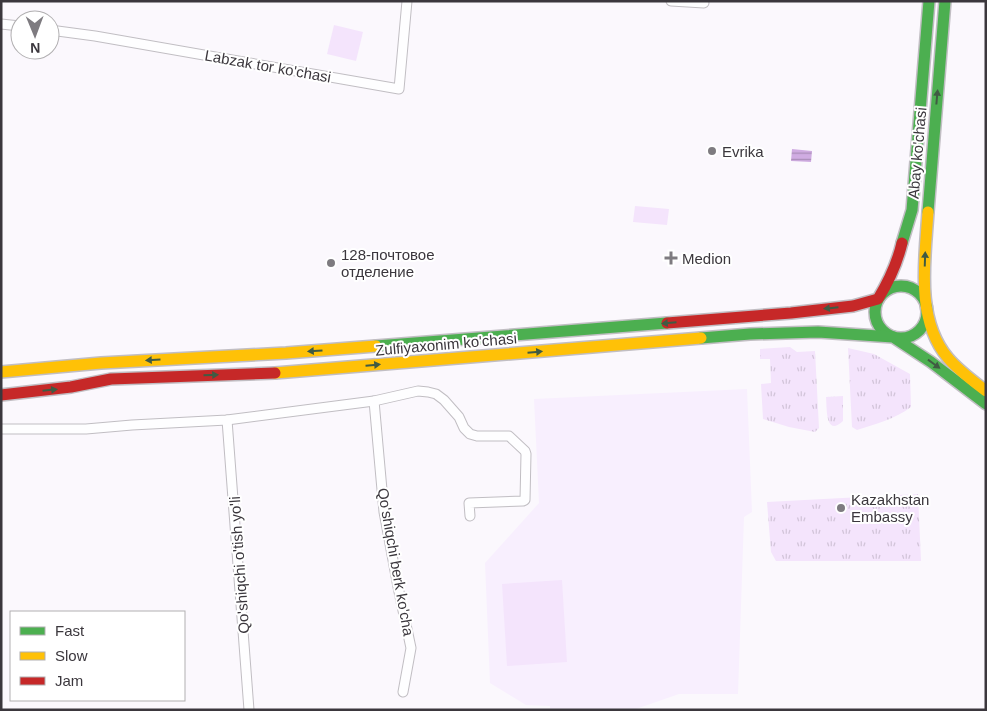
<svg xmlns="http://www.w3.org/2000/svg" width="987" height="711" font-family="Arial,sans-serif">
  <style>
    .built { fill: #f8effe }
    .grass { fill: url(#grass-tufts) }
    .pitch { fill: #f4e4fc }
    .water { fill: url(#water-rules) }
    .lines { fill: none; stroke-linecap: round; stroke-linejoin: round }
    .street-casing { stroke: #c1bec3; stroke-width: 11 }
    .fast-casing { stroke: #c1bec3; stroke-width: 14 }
    .slow-casing { stroke: #c1bec3; stroke-width: 14 }
    .jam-casing { stroke: #c1bec3; stroke-width: 14 }
    .street { stroke: #fefeff; stroke-width: 9 }
    .fast { stroke: #4caf50; stroke-width: 11 }
    .slow { stroke: #ffc107; stroke-width: 11 }
    .jam { stroke: #c62828; stroke-width: 11 }
    .oneway { fill: #405b43 }
    .poi-dot { fill: #7e7b80; stroke: #fff; stroke-width: 2 }
    .labels { text-anchor: middle; dominant-baseline: central; stroke-width: 4; stroke-linejoin: round; paint-order: stroke }
    .street-label { font-size: 15px; fill: #3b373d; stroke: #fff }
    .poi-label { font-size: 15px; fill: #3b373d; stroke: #fff; text-anchor: start }
  </style>
  <defs>
    <pattern id="grass-tufts" width="24" height="20" patternUnits="userSpaceOnUse" patternTransform="scale(1.25)"><rect width="24" height="20" fill="#f4e4fc"/><path d="M3 7l-1-3M5 7V3M7 7l1-3M15 17l-1-3M17 17v-4M19 17l1-3" fill="none" stroke="#d2c4d9"/></pattern>
    <pattern id="water-rules" width="6" height="5" patternUnits="userSpaceOnUse" patternTransform="scale(1.25)"><rect width="6" height="5" fill="#d0ace2"/><path d="M0 2.5h6" fill="none" stroke="#aa8db8"/></pattern>
  </defs>
  <rect width="100%" height="100%" fill="#fbf8fd"/>
  <polygon class="built" points="747,389 752,512 744,517 738,694 679,694 633,710 550,710 550,706 526,705 490,683 485,563 539,503 534,399"/>
  <g class="grass">
    <polygon points="790,347 797,352 815,351 819,428 815,432 789,427 763,419 761,384 771,383 770,359 760,359 760,349"/>
    <path d="M848 348 874 354 910 374 911 407C895 419 876 424 857 430L852 427Z"/>
    <path d="M843 396V421C825 438 827 407 826 397Z"/>
    <polygon points="918,494 921,561 776,561 771,552 767,502"/>
  </g>
  <g class="pitch">
    <polygon points="334,25 363,32 356,61 327,54"/>
    <polygon points="635,206 669,209 667,225 633,222"/>
    <polygon points="562,580 567,662 507,666 502,584"/>
  </g>
  <polygon class="water" points="792,149 812,151 811,162 791,161"/>
  <g class="lines">
    <defs>
      <g id="street">
        <polyline points="671,1 704,3"/>
        <polyline points="1,24 20,26"/>
        <polyline points="50,30 95,36 399,89 407,1"/>
        <polyline points="374,401 384,512 398,587 411,648 403,692"/>
        <polyline points="227,420 249,710"/>
        <polyline points="1,429 86,429 132,425 227,420 374,401 418,391 428,392 436,394 444,400 459,417 464,428 470,434 477,436 509,436 525,451 526,454 525,500 523,501 469,503 470,516"/>
      </g>
      <g id="fast">
        <polyline points="928,212 945,1"/>
        <polyline points="902,243 912,210 929,1"/>
        <circle cx="901" cy="312" r="26"/>
        <polyline points="701,338 750,334 818,332 893,337 931,362 986,404"/>
        <polyline points="376,346 667,323"/>
      </g>
      <g id="slow">
        <path d="M928 212C925 259 915 319 948 358 959 371 973 381 986 391"/>
        <polyline points="1,372 101,363 286,353 376,346"/>
        <polyline points="275,373 701,338"/>
      </g>
      <g id="jam">
        <path d="M667 323 791 313 853 306 878 299C889 281 897 264 902 243"/>
        <polyline points="1,395 71,387 111,379 275,373"/>
      </g>
    </defs>
    <use href="#street" class="street-casing"/>
    <use href="#fast" class="fast-casing"/>
    <use href="#slow" class="slow-casing"/>
    <use href="#jam" class="jam-casing"/>
    <use href="#street" class="street"/>
    <use href="#fast" class="fast"/>
    <use href="#slow" class="slow"/>
    <use href="#jam" class="jam"/>
  </g>
  <defs><path id="oneway-solid" d="M-6-.8H1V-3.2L6.5 0L1 3.2V.8H-6Z" transform="scale(1.25)"/></defs>
  <g class="oneway">
    <use href="#oneway-solid" transform="translate(937 97) rotate(-85)"/>
    <use href="#oneway-solid" transform="translate(925 259) rotate(-88)"/>
    <use href="#oneway-solid" transform="translate(831 308) rotate(174)"/>
    <use href="#oneway-solid" transform="translate(669 323) rotate(175)"/>
    <use href="#oneway-solid" transform="translate(315 351) rotate(176)"/>
    <use href="#oneway-solid" transform="translate(535 352) rotate(-5)"/>
    <use href="#oneway-solid" transform="translate(153 360) rotate(177)"/>
    <use href="#oneway-solid" transform="translate(934 364) rotate(36)"/>
    <use href="#oneway-solid" transform="translate(373 365) rotate(-5)"/>
    <use href="#oneway-solid" transform="translate(211 375) rotate(-2)"/>
    <use href="#oneway-solid" transform="translate(50 390) rotate(-6)"/>
  </g>
  <g class="poi-dot">
    <circle cx="712" cy="151" r="5"/>
    <path d="M668.5 250.5h5v5h5v5h-5v5h-5v-5h-5v-5h5z"/>
    <circle cx="331" cy="263" r="5"/>
    <circle cx="841" cy="508" r="5"/>
  </g>
  <g class="labels">
    <g class="street-label">
      <text transform="translate(268 66) rotate(10)">Labzak tor ko'chasi</text>
      <text transform="translate(917 153) rotate(-85)">Abay ko'chasi</text>
      <text transform="translate(446 344) rotate(-5)">Zulfiyaxonim ko'chasi</text>
      <text transform="translate(396 562) rotate(80)">Qo'shiqchi berk ko'cha</text>
      <text transform="translate(239 565) rotate(-94)">Qo'shiqchi o'tish yo'li</text>
    </g>
    <g class="poi-label">
      <text x="722" y="151">Evrika</text>
      <text x="341" y="254">128-почтовое<tspan x="341" dy="17">отделение</tspan></text>
      <text x="682" y="258">Medion</text>
      <text x="851" y="499">Kazakhstan<tspan x="851" dy="17">Embassy</tspan></text>
    </g>
  </g>
  <rect width="987" height="711" fill="none" stroke="#3b373d" stroke-width="5"/>
  <rect x="10" y="611" width="175" height="90" fill="#ffffff" stroke="#b1afb1"/>
  <rect x="20" y="627" width="25" height="8" fill="#4caf50" stroke="#b1afb1"/>
  <text x="55" y="636" font-size="15" fill="#3b373d">Fast</text>
  <rect x="20" y="652" width="25" height="8" fill="#ffc107" stroke="#b1afb1"/>
  <text x="55" y="661" font-size="15" fill="#3b373d">Slow</text>
  <rect x="20" y="677" width="25" height="8" fill="#c62828" stroke="#b1afb1"/>
  <text x="55" y="686" font-size="15" fill="#3b373d">Jam</text>
  <g transform="translate(35 35) rotate(179)"><circle r="24" fill="#ffffff" stroke="#b1afb1"/>
  <path d="M0-4L9 19L0 12L-9 19Z" fill="#7e7b80"/>
  <text y="-8" font-size="14" font-weight="bold" text-anchor="middle" fill="#3b373d">N</text>
  </g>
</svg>
